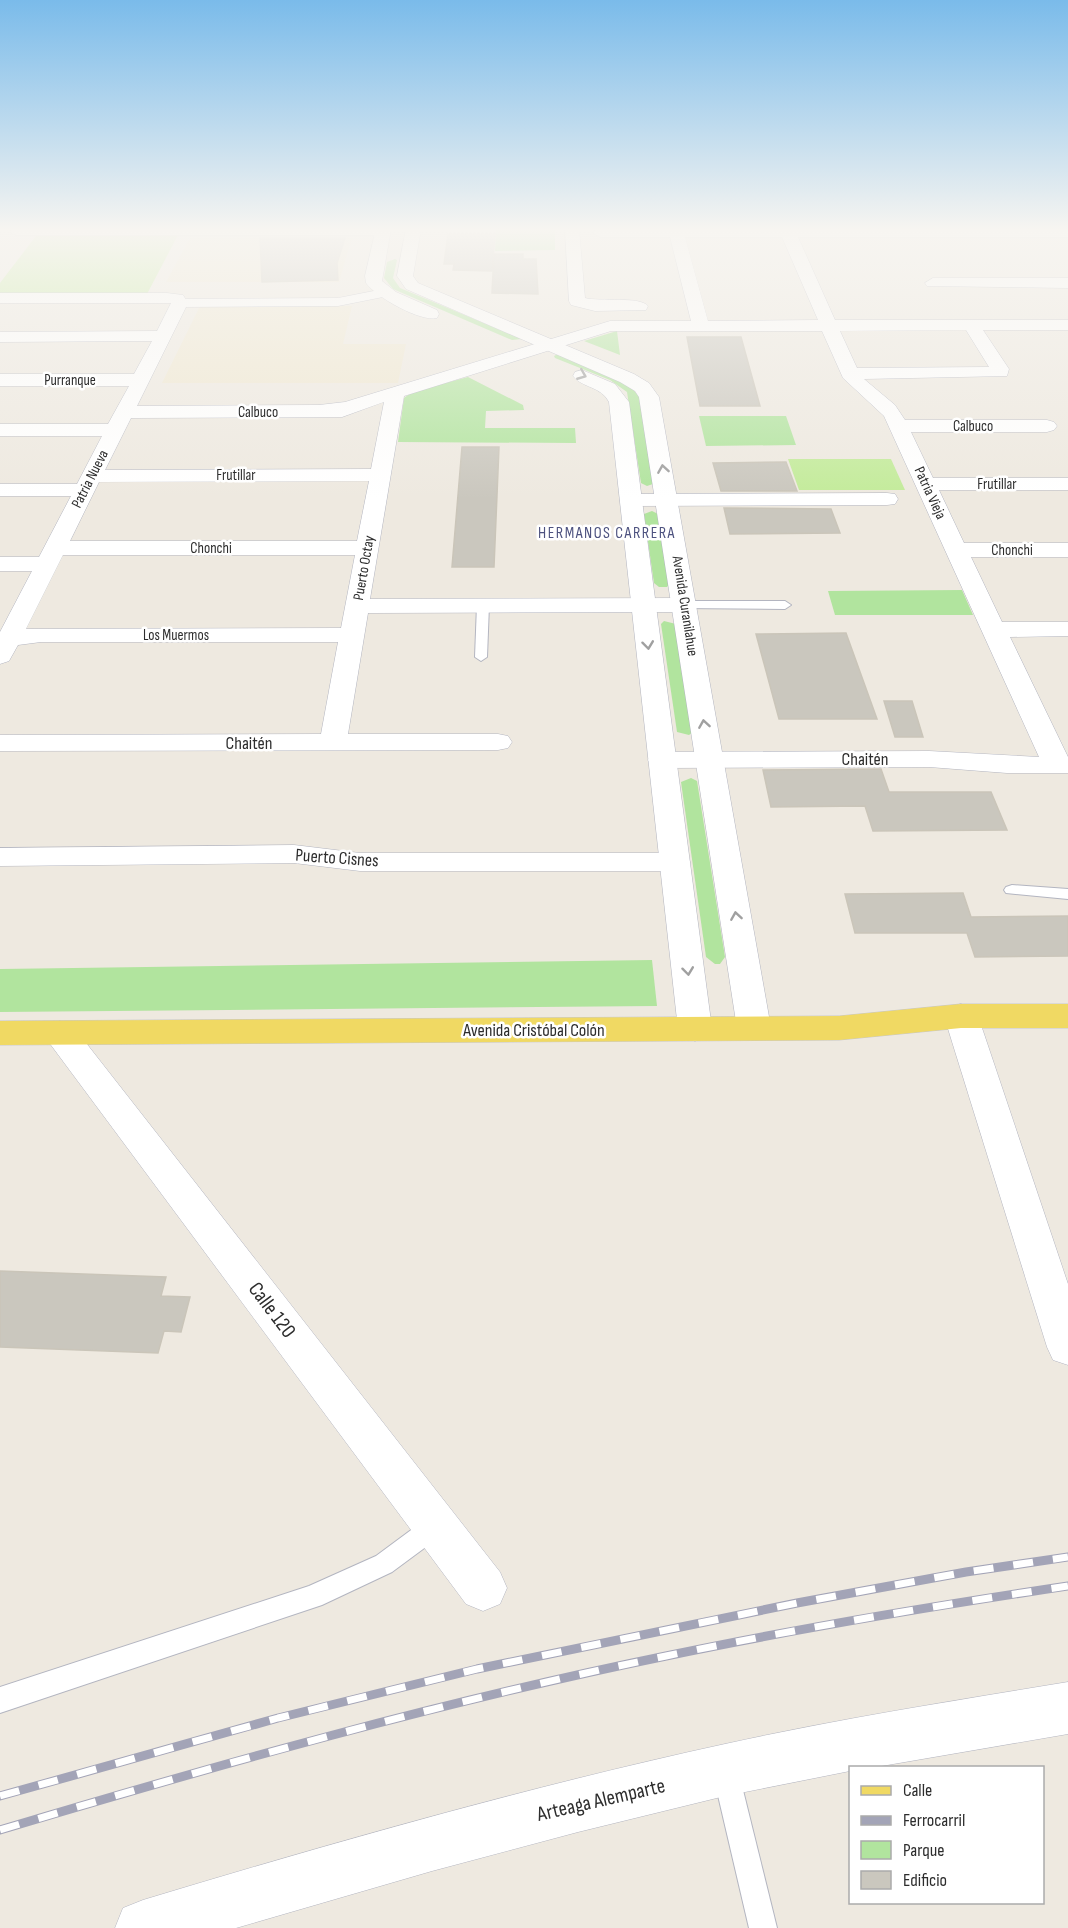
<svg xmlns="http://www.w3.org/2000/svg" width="1068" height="1928" font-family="'Sofia Sans Condensed',sans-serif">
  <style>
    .education { fill: #efe7d0 }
    .green { fill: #b1e49e }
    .pitch { fill: #c3eb9a }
    .building { fill: #cac7be; stroke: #cac5b9; stroke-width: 1.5 }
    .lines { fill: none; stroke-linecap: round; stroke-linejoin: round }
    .service-casing { stroke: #b3b5c0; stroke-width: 2 }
    .pedestrian-casing { stroke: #b3b5c0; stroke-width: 1 }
    .minor-casing { stroke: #b3b5c0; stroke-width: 1 }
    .secondary-casing { stroke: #b3b5c0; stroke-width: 1 }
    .primary-casing { stroke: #c8c8c8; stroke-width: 1 }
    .service { fill: #fff; fill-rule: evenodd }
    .pedestrian { fill: #fff; fill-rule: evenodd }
    .minor { fill: #fff; fill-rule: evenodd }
    .secondary { fill: #fff; fill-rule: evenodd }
    .primary { fill: #f0d963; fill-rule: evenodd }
    .rail-casing { stroke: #a3a4b7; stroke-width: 9 }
    .rail { stroke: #fff; stroke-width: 7; stroke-dasharray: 20; stroke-linecap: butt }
    .oneway { stroke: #a0a0a0 }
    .labels { text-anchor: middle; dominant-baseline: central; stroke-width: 5; stroke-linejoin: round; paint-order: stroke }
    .far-street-label { font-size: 15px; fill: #2d2d2d; stroke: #fff }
    .far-neighbourhood-label { font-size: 16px; letter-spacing: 1.5px; fill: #4d527f; stroke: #fff }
    .street-label { font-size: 18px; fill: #2d2d2d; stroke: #fff }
    .near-street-label { font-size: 21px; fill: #2d2d2d; stroke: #fff }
  </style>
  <rect width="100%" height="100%" fill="#eee9e0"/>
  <g class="education">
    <polygon points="190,238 352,238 339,282 166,282"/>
    <polygon points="200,306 352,306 343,344 406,344 398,383 162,383"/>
  </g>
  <g class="green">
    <polygon points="496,229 555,229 555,250 495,251"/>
    <polygon points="395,259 397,260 393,278 400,288 522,339 512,340 393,289 384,278 387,262"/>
    <polygon points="617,331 620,355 584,341"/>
    <path d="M558 354C580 363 628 376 639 397L653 484 647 486 641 483 627 392 610 380 555 358 554 356Z"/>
    <polygon points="468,377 523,405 524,410 486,411 485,428 575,428 576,443 398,442 404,398 412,392"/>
    <polygon points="699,416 786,416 796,445 706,446"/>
    <polygon points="652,511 660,515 670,583 667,587 659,587 654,583 644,514"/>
    <polygon points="962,590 973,615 835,615 828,591"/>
    <polygon points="664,621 676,624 694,731 689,735 677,732 661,624"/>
    <polygon points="691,778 697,781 725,957 720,964 715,964 706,957 681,782"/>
    <polygon points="652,960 657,1006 0,1012 0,969"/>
  </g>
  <g class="pitch">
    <polygon points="178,235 147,294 0,295 0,283 36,236"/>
    <polygon points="788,459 891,459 905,490 799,490"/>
  </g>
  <g class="building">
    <polygon points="448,234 495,234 492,271 453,270 454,264 444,264"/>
    <polygon points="260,238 345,238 337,263 338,280 262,282"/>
    <polygon points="494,254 523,254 523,259 536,259 538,294 492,293"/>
    <polygon points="687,337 741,337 760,406 700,406"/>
    <polygon points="462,447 499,447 494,567 452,567"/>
    <polygon points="786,462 797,491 721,491 713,463"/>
    <polygon points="724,508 831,509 840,533 730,534"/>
    <polygon points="846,633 877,719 779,719 756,634"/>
    <polygon points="884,701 912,701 923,737 895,737"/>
    <polygon points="881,769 889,792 991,792 1007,830 873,831 865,806 771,807 763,770"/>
    <polygon points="963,893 971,917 1068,916 1068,956 975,957 967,933 855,933 845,894"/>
    <polygon points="0,1271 166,1277 161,1296 190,1297 181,1332 164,1331 158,1353 0,1347"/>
  </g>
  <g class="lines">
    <defs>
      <g id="service">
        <polygon points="483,601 489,605 487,657 481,661 475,657 477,605"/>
        <polygon points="685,601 785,601 791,605 785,609 681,608 681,602"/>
        <polygon points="1012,885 1068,889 1068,899 1006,893 1004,890 1006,887"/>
        <polygon points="434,1516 442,1519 446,1527 442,1535 392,1572 322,1605 0,1713 0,1687 309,1586 376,1556 426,1519"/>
        <polygon points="726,1761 735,1765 739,1774 777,1928 749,1928 713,1774 717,1765"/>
      </g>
      <polygon id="pedestrian" points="384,289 388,290 390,293 388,296 338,306 180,307 174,303 180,299 338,298"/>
      <g id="minor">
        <polygon points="11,229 390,229 391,231 384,235 17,235 12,234"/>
        <path d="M565 229H579L585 298C600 302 640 296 648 306L646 310 595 311 571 305 569 301Z"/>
        <path d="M596 229H1068V237H798L835 320H1068V330H983L1009 369 1007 376 864 379 895 405 905 420H1047L1054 422 1057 426 1054 430 1047 432H911L933 478H1068V490H939L964 543H1068V557H971L1002 622H1068V636L1010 637 1068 757V773H1007L929 767 662 768 652 766 648 760 652 754 662 752 929 751 1039 757 884 416 843 378 822 331H611L404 396 370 599 685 598 694 600 697 605 694 610 685 612 368 613 348 734H498L508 736 512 742 508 748 498 750 0 751V735L321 734 338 642H41L18 645 9 661 0 664V632L32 571H0V557H39L71 496H0V484H77L102 436H0V424H108L129 386H0V374H134L152 341 0 342V332L157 331 171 303H0V293H167L183 295 188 303 137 406 319 405 345 402 610 321H691L670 237H600L593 233ZM685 237H782L818 320 708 321ZM966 330 989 367 857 368 840 331ZM384 402 371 469 105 470 131 418 342 417ZM369 481 357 541H70L99 482ZM63 555H355L341 628 26 629Z"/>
        <polygon points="933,278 1068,278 1068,288 927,286 925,283"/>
        <polygon points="887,493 895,494 898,499 895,504 887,505 631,506 623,505 620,500 623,495 631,494"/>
        <polygon points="294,845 360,853 675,853 686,855 690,862 686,869 675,871 360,871 294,863 0,866 0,848"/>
        <polygon points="961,1004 973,1008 978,1016 1068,1284 1068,1365 1053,1360 1047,1347 944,1016 949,1008"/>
        <polygon points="60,1021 72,1025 500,1572 507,1588 500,1604 483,1611 466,1604 48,1041 43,1033 48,1025"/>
      </g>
      <g id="secondary">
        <path d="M376 229H391L382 281 396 292 437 310 439 314 437 318C420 322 376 297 366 283L365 276Z"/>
        <polygon points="406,229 421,229 413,276 418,283 634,374 649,383 659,397 771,1028 766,1036 754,1040 742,1036 737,1028 639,397 635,391 620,382 406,289 397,276"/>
        <path d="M582 370 615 384 629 402 712 1029 707 1037 695 1041 683 1037 678 1029 609 402C601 386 582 388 573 376L575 372Z"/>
        <path d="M1068 1682V1734L870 1768H850V1771L725 1796 578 1832 432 1871 236 1928H115L123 1908 143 1900C335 1842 528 1787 725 1744 838 1719 953 1701 1068 1682Z"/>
      </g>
      <polygon id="primary" points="961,1004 1068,1004 1068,1028 961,1028 839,1040 0,1045 0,1021 839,1016"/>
    </defs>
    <use href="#service" class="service-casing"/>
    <use href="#pedestrian" class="pedestrian-casing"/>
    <use href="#minor" class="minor-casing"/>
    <use href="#secondary" class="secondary-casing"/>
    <use href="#primary" class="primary-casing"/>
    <use href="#service" class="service"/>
    <use href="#pedestrian" class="pedestrian"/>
    <use href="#minor" class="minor"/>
    <use href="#secondary" class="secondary"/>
    <use href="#primary" class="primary"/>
    <defs>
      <g id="rail">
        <polyline points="0,1796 278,1718 477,1669 797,1603 966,1572 1068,1557"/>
        <path d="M0 1830C220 1764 441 1702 666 1656 800 1628 933 1606 1068 1586"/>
      </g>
    </defs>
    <use href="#rail" class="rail-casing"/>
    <use href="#rail" class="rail"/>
  </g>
  <defs><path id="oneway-chevron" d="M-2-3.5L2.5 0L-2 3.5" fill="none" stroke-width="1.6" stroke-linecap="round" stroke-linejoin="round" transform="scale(1.5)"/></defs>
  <g class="oneway">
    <use href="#oneway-chevron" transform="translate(582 375) rotate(22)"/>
    <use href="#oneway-chevron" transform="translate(663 469) rotate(-99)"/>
    <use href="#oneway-chevron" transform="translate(648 645) rotate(83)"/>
    <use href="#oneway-chevron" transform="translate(704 724) rotate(-99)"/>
    <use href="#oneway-chevron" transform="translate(736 916) rotate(-99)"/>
    <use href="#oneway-chevron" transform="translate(688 971) rotate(83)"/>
  </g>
  <linearGradient id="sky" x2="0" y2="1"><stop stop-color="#7abbea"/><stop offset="0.46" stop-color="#f7f5f1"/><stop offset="1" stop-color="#f7f5f1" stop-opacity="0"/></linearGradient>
  <rect width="1068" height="499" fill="url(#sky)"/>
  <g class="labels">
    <g class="far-street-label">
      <text x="70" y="380">Purranque</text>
      <text x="258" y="412">Calbuco</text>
      <text x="973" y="426">Calbuco</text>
      <text x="236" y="475">Frutillar</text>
      <text transform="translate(90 479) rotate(-63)">Patria Nueva</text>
      <text x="997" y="484">Frutillar</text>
      <text transform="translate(930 493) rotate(65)">Patria Vieja</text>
      <text x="211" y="548">Chonchi</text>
      <text x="1012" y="550">Chonchi</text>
      <text transform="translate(364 568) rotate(-80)">Puerto Octay</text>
      <text transform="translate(685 606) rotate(81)">Avenida Curanilahue</text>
      <text x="176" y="635">Los Muermos</text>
    </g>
    <g class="far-neighbourhood-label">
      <text x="607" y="533">HERMANOS CARRERA</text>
    </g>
    <g class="street-label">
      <text x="249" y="743">Chaitén</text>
      <text x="865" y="759">Chaitén</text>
      <text transform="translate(337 858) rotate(4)">Puerto Cisnes</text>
      <text x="534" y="1030">Avenida Cristóbal Colón</text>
    </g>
    <g class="near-street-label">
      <text transform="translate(272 1310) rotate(53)">Calle 120</text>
      <text transform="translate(601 1800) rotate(-13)">Arteaga Alemparte</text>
    </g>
  </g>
  <rect x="849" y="1766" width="195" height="138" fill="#ffffff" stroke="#ababab" stroke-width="1.5"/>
  <rect x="861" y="1786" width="30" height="9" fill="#f0d963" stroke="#ababab" stroke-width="1.5"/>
  <text x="903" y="1796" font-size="18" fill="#2d2d2d">Calle</text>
  <rect x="861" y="1816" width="30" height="9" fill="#a3a4b7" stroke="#ababab" stroke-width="1.5"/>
  <text x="903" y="1826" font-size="18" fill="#2d2d2d">Ferrocarril</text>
  <rect x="861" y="1841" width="30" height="18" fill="#b1e49e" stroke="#ababab" stroke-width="1.5"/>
  <text x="903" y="1856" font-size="18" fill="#2d2d2d">Parque</text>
  <rect x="861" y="1871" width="30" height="18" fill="#cac7be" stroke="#ababab" stroke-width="1.5"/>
  <text x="903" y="1886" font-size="18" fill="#2d2d2d">Edificio</text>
</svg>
